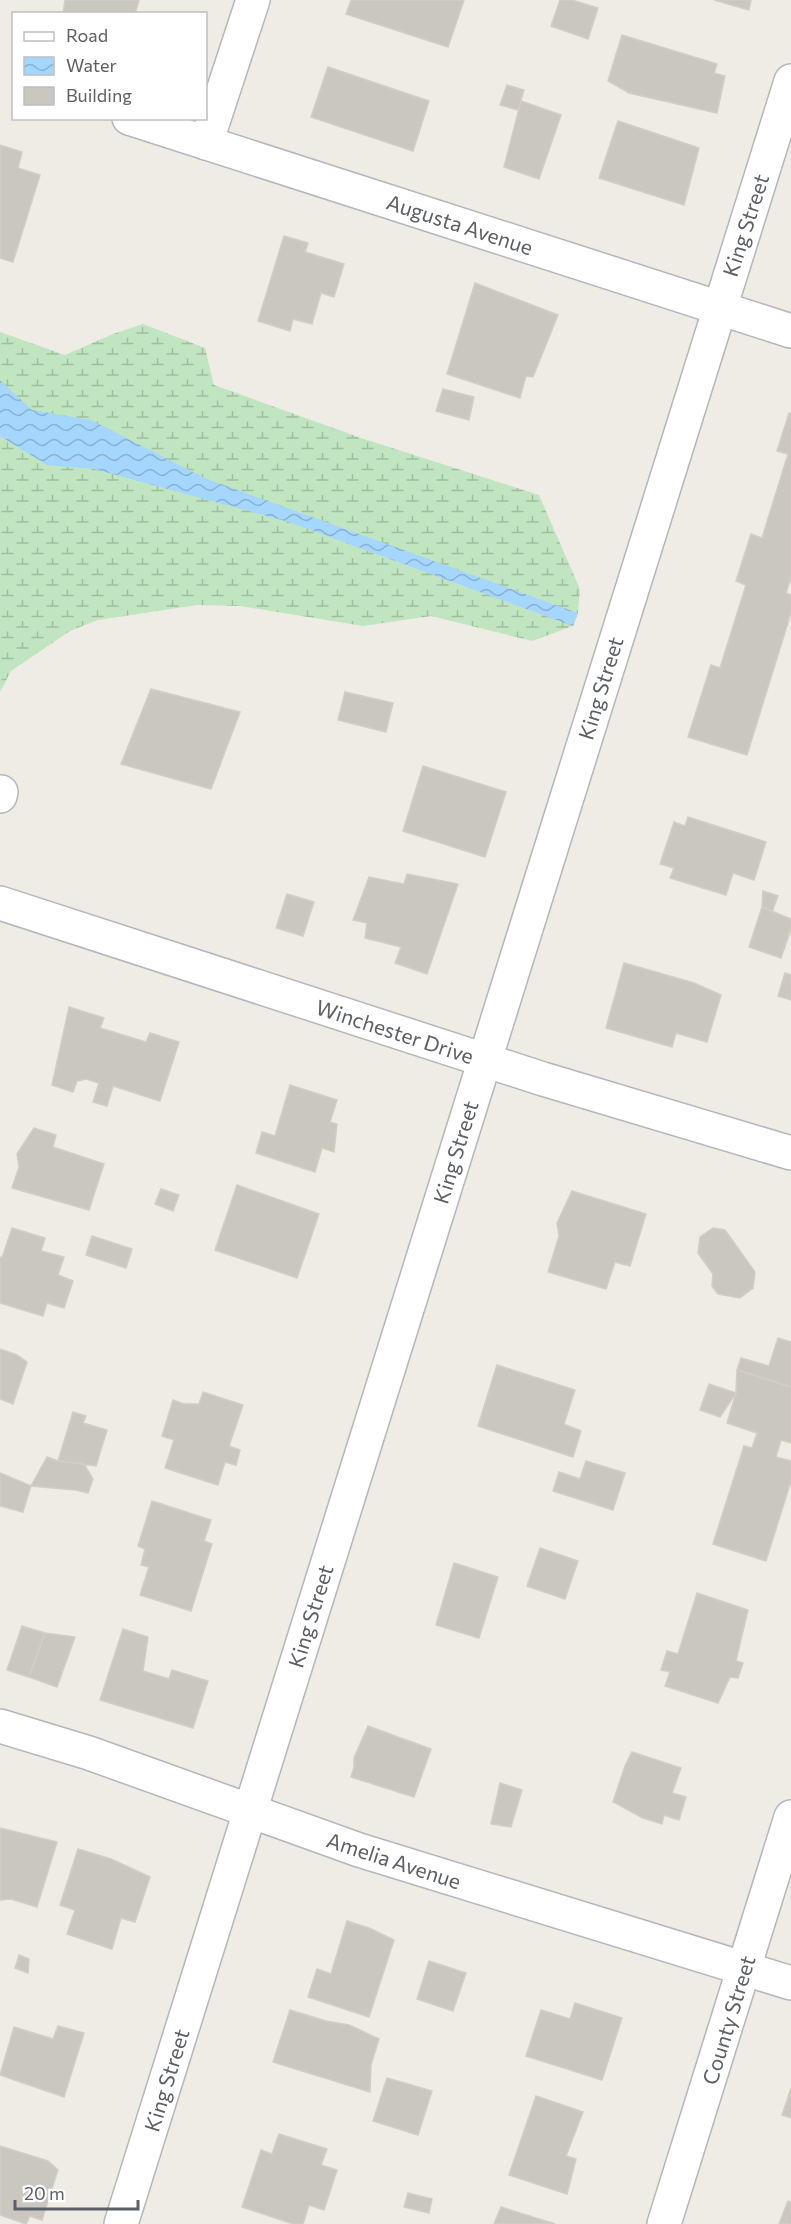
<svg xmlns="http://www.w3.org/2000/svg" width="791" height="2224" font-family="Commissioner,sans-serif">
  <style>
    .wetland { fill: url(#wetland-marsh) }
    .water { fill: url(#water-waves) }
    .building { fill: #cac7c1; stroke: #d3cec2; stroke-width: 1.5 }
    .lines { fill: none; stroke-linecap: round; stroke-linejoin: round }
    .minor-casing { stroke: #b4b6bb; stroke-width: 36 }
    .tertiary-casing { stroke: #b4b6bb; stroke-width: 36 }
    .minor { stroke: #fff; stroke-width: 33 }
    .tertiary { stroke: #fff; stroke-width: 33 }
    .labels { text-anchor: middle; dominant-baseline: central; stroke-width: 5; stroke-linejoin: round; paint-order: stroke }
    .street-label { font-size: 21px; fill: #5c6064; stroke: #fff }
  </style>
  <defs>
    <pattern id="wetland-marsh" width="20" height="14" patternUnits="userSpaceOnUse" patternTransform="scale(1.5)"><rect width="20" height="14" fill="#c1e5c1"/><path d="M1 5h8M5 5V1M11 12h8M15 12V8" fill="none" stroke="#a0bda0"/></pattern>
    <pattern id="water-waves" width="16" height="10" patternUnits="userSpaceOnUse" patternTransform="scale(1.5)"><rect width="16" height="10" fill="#a4d6fe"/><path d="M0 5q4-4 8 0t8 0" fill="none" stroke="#89b1d1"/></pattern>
  </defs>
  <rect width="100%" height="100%" fill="#eeece4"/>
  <polygon class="wetland" points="143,324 205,348 214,385 364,439 539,495 580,589 578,613 573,626 532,641 431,616 363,626 240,606 197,605 98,620 70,631 11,671 0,692 0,332 65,355 113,334"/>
  <polygon class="water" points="0,380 32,410 91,420 207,479 578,613 573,626 289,522 94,469 47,465 0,436"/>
  <g class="building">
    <polygon points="65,0 139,0 135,14 63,14"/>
    <polygon points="351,0 464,0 448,47 346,14"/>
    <polygon points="560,0 572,0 598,8 588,39 551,26"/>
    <polygon points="714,0 751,0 749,10"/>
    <polygon points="622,35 717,64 714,73 725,76 717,113 629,93 608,81"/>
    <polygon points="328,67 429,101 413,151 311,117"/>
    <polygon points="507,85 524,90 518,110 500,105"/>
    <polygon points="521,101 561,115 539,179 504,167"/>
    <polygon points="618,121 699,148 684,205 599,178"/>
    <polygon points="0,145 22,152 18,168 40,175 13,262 0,258"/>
    <polygon points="284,236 308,243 305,252 344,264 334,297 321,293 312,324 293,319 290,331 258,321"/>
    <polygon points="475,283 558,315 533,377 526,376 520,398 447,374"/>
    <polygon points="443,389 474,397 469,420 436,411"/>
    <polygon points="789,413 791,414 791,578 786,593 791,595 791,613 747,755 688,737 711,665 720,668 746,585 736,581 751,534 762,538 788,454 777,451"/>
    <polygon points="151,689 240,712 211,789 121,764"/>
    <polygon points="345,692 393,703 386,732 338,720"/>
    <polygon points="423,766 506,792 485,857 403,831"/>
    <polygon points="688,817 766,842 754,880 733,873 726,895 670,878 674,868 660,864 674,822 685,826"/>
    <polygon points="407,874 458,884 427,974 395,963 401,947 365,938 367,923 353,920 369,877 404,884"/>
    <polygon points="763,891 778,896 772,912 762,907"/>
    <polygon points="287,894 314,902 303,936 276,928"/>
    <polygon points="762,907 791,919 791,929 781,958 749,947"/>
    <polygon points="624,963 694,983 721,995 707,1042 676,1033 672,1047 606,1028"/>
    <polygon points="785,973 791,975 791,1000 778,996"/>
    <polygon points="69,1007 104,1018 100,1028 146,1042 150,1033 179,1042 160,1101 113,1086 107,1106 93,1102 99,1083 86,1079 77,1081 73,1092 52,1085"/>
    <polygon points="290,1085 337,1100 330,1122 337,1124 334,1152 322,1148 315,1172 256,1153 262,1132 275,1136"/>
    <polygon points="34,1128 56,1135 53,1147 104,1164 89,1210 12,1188 19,1167 17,1154"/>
    <polygon points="237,1185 319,1214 297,1278 215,1250"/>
    <polygon points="161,1189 179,1195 173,1211 155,1204"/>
    <polygon points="572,1191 646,1214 630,1266 615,1262 606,1289 548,1272 559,1236 557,1223"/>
    <polygon points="12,1228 45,1238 41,1251 64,1257 58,1275 73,1281 64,1308 47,1303 43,1316 0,1303 0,1257 2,1258"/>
    <polygon points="713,1228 725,1230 755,1272 753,1288 740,1298 718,1294 712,1286 713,1274 698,1253 700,1237"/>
    <polygon points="92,1236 132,1249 126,1268 86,1255"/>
    <polygon points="778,1338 791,1342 791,1387 737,1370 741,1358 769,1366"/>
    <polygon points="0,1349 17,1355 27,1362 13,1404 0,1399"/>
    <polygon points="497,1365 575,1390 564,1424 581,1431 573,1457 478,1426"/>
    <polygon points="737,1370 791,1387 791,1443 781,1440 776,1457 791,1461 791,1481 766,1561 713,1544 744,1446 752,1448 757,1433 727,1423 736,1393"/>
    <polygon points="709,1384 736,1393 720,1417 700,1410"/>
    <polygon points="203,1392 243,1405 229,1446 240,1450 236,1465 225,1462 218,1485 165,1468 174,1440 162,1436 173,1400 184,1404 199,1404"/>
    <polygon points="73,1412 86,1416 83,1423 107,1430 96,1466 58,1461"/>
    <polygon points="47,1457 58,1461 84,1464 93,1479 88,1493 76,1490 31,1486"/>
    <polygon points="586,1461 625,1473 613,1510 553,1491 559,1472 580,1479"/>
    <polygon points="0,1473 31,1486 23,1512 0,1506"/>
    <polygon points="152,1501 211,1520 204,1541 212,1544 191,1611 140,1595 149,1567 141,1565 145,1549 138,1546"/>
    <polygon points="540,1548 578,1561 565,1599 527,1586"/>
    <polygon points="454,1563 498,1577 479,1638 436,1625"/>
    <polygon points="697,1593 748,1610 736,1661 743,1663 738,1678 730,1677 718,1703 665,1686 670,1672 661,1670 667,1651 678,1654"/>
    <polygon points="22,1626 45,1633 29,1677 7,1670"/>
    <polygon points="123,1629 148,1637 143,1671 169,1679 172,1670 208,1681 193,1728 100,1700"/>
    <polygon points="45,1633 75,1637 57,1687 29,1677"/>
    <polygon points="368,1726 431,1749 414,1797 351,1777 354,1767 354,1758"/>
    <polygon points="632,1752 681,1768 672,1793 686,1797 679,1820 664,1815 662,1824 643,1818 613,1802 625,1766"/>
    <polygon points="500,1783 522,1790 511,1827 491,1824"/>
    <polygon points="0,1828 57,1842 37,1907 11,1899 0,1900"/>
    <polygon points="78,1849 111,1859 150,1877 135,1922 121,1918 112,1949 67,1934 75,1910 60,1905"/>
    <polygon points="347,1921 369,1928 394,1940 369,2017 308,1997 317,1969 331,1974"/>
    <polygon points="19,1955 29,1959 28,1973 15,1968"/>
    <polygon points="429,1961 466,1973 453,2011 417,1999"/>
    <polygon points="575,2003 622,2018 602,2080 526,2056 541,2010 570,2019"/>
    <polygon points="290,2010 326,2021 349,2025 379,2039 371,2065 370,2092 273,2062"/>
    <polygon points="58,2026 84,2033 64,2097 0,2075 14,2027 53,2039"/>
    <polygon points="387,2078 432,2091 418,2135 373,2121"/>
    <polygon points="791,2088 791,2118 782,2115"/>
    <polygon points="536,2096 583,2112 566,2156 576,2159 567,2194 509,2175"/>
    <polygon points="279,2134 327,2149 321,2165 337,2170 324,2210 309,2205 303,2224 293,2224 242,2207 261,2150 272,2154"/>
    <polygon points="0,2146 48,2161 58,2170 42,2220 30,2216 26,2224 0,2215"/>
    <polygon points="408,2193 432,2199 429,2213 404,2207"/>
    <polygon points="788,2201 791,2202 791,2224 779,2224"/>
    <polygon points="501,2207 555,2224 494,2224"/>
  </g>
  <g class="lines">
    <defs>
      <g id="minor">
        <polyline points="129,118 791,331"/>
        <polyline points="206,143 253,0"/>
        <polyline points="0,796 1,792"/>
        <polyline points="0,903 543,1079 791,1153"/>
        <polyline points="0,1726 89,1753 359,1850 791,1983"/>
        <polyline points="664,2224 791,1817"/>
      </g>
      <polyline id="tertiary" points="121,2224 791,81"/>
    </defs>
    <use href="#minor" class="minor-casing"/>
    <use href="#tertiary" class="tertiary-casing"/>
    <use href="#minor" class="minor"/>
    <use href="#tertiary" class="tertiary"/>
  </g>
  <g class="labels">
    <g class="street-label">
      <text transform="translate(460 224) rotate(18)">Augusta Avenue</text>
      <text transform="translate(745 225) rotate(-72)">King Street</text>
      <text transform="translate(600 688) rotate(-73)">King Street</text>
      <text transform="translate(395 1031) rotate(18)">Winchester Drive</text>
      <text transform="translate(455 1152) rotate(-73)">King Street</text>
      <text transform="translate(310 1616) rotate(-73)">King Street</text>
      <text transform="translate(394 1860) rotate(18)">Amelia Avenue</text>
      <text transform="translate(728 2020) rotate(-73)">County Street</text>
      <text transform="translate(166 2080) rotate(-73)">King Street</text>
    </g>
  </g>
  <rect x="12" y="12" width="195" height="108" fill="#ffffff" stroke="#bebfc1" stroke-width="1.5"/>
  <rect x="24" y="32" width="30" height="9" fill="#ffffff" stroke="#bebfc1" stroke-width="1.5"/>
  <text x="66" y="42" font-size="18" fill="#5c6064">Road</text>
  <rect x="24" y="57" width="30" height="18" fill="url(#water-waves)" stroke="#bebfc1" stroke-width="1.5"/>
  <text x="66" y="72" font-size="18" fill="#5c6064">Water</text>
  <rect x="24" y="87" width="30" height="18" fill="#cac7c1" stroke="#bebfc1" stroke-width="1.5"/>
  <text x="66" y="102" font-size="18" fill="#5c6064">Building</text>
  <path d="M15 2200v9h123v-9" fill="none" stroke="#5c6064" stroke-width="3"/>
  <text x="24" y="2200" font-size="18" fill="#5c6064" stroke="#ffffff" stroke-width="4.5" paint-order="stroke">20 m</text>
</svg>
